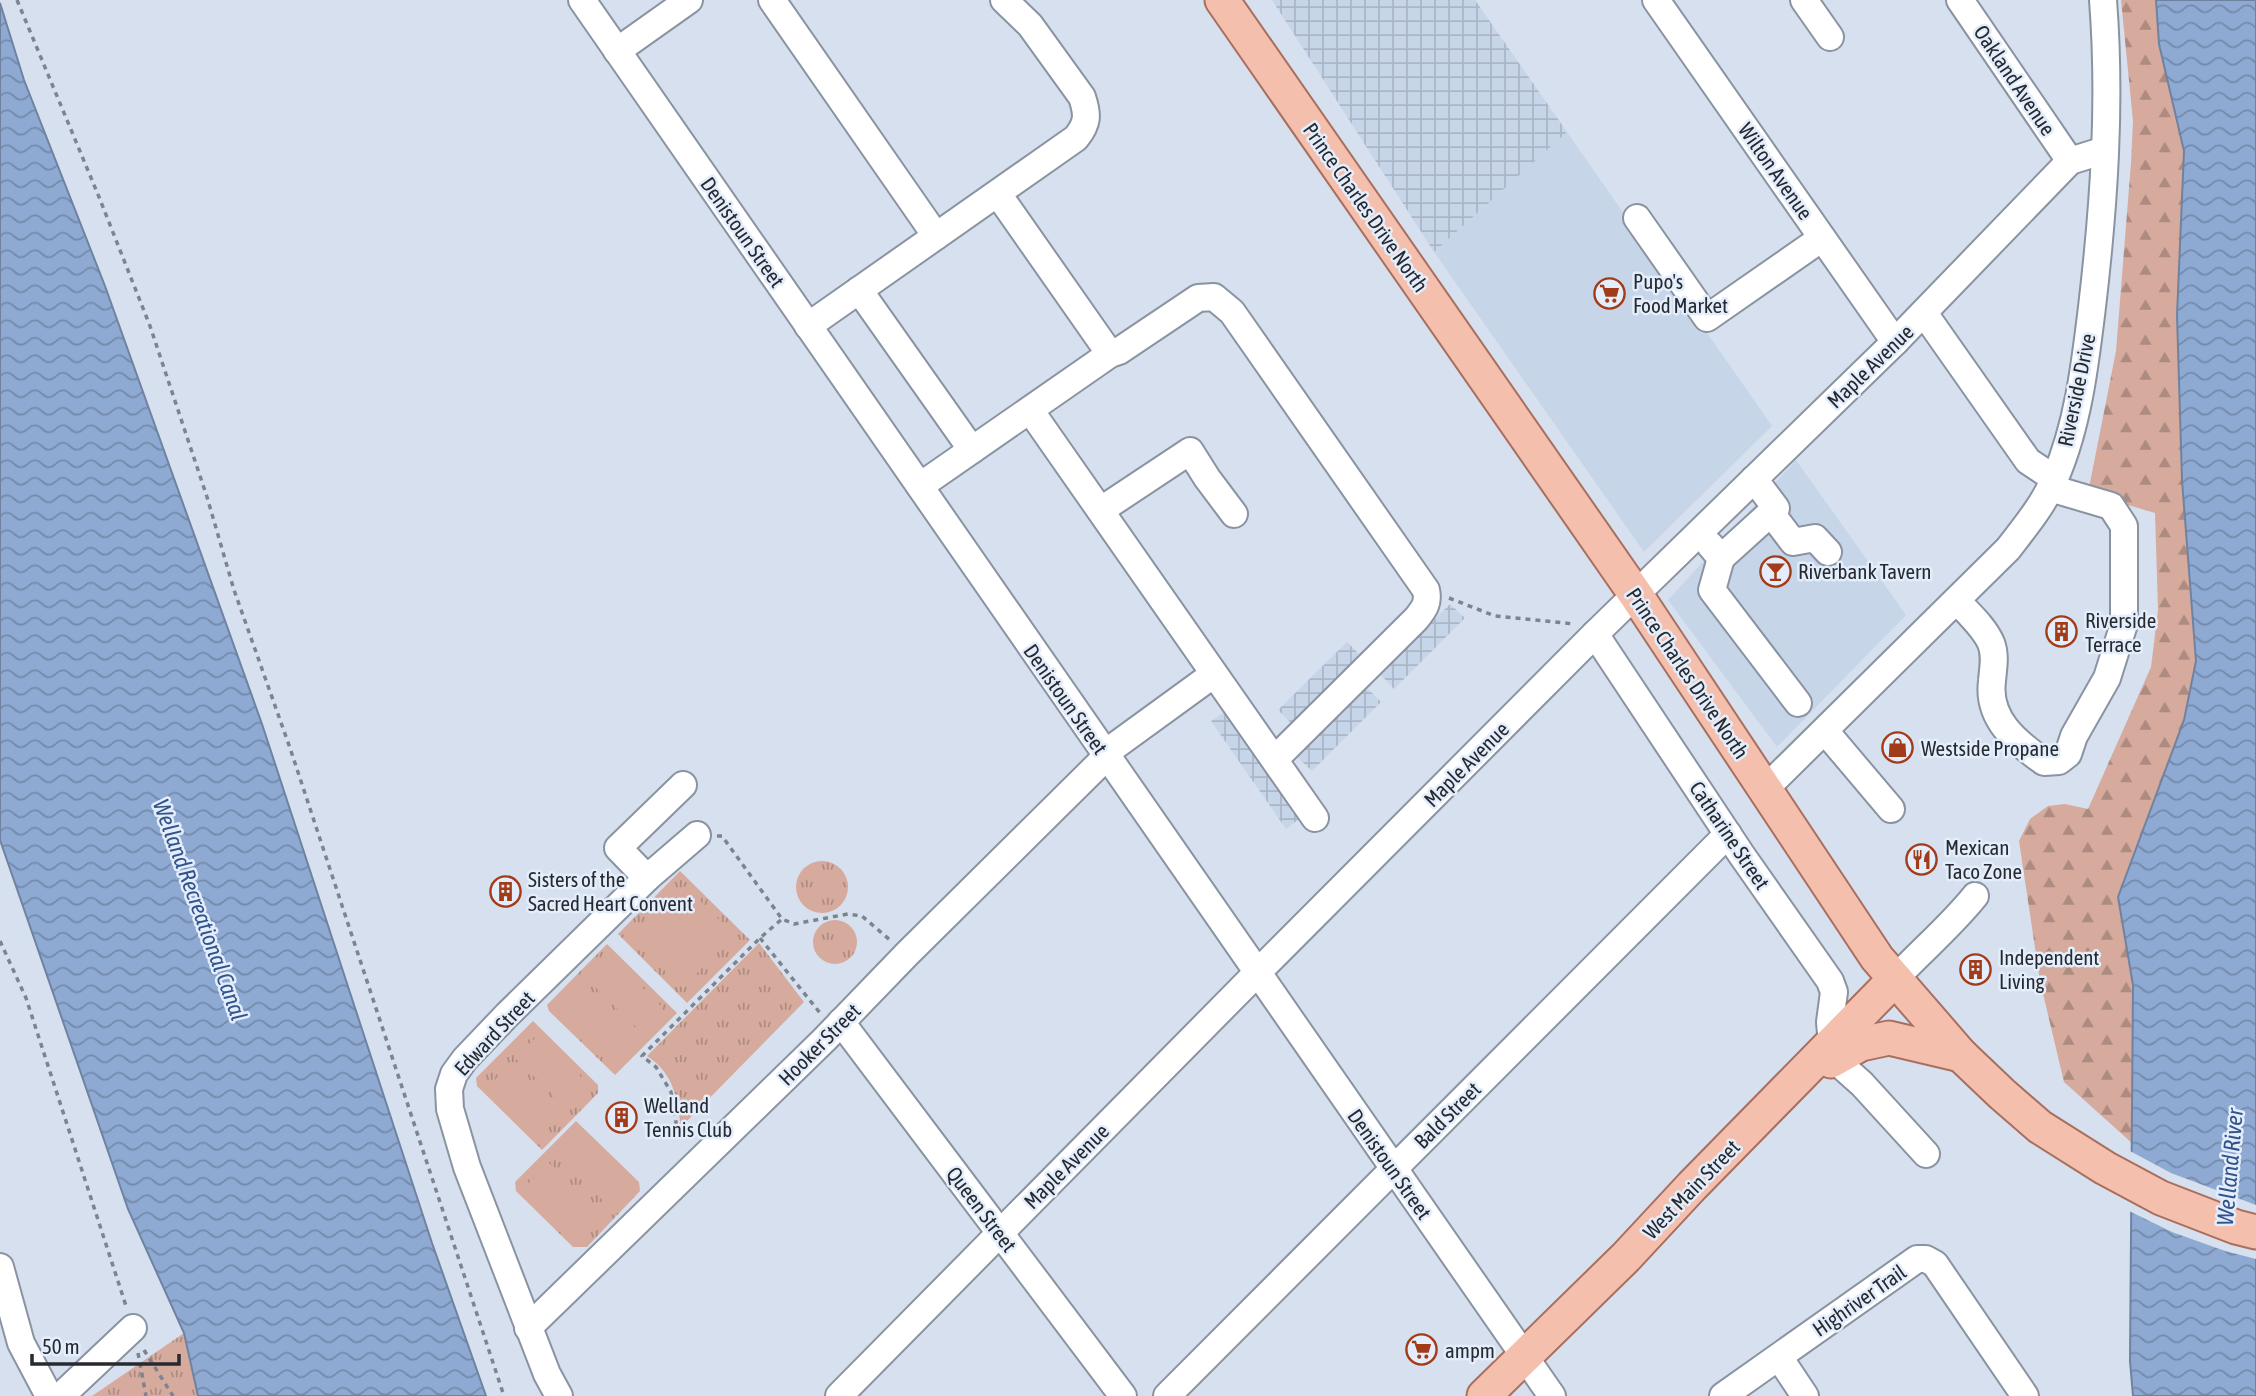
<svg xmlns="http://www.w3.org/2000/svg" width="2256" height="1396" font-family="'Asap Condensed',sans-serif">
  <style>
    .built { fill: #c7d5e9 }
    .industrial { fill: url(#industrial-grid) }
    .grass { fill: url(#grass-tufts) }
    .forest { fill: url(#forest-firs) }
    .pitch { fill: #d6ab9d }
    .water { fill: url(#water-waves); stroke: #6f83a1; stroke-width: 2 }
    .pier { fill: #d6e0ef }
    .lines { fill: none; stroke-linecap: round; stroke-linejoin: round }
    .minor-casing { stroke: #8a93a1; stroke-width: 30 }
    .major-casing { stroke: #a86f5e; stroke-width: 37 }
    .path { stroke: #7d848e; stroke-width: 3.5; stroke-dasharray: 5 5; stroke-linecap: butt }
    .minor { stroke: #fff; stroke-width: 26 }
    .major { stroke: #f5bfae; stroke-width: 33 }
    .labels { text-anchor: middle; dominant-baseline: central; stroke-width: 5; stroke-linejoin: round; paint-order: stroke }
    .street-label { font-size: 21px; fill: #262a2f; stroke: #e3edfc }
    .poi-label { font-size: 21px; fill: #262a2f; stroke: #e3edfc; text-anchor: start }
    .water-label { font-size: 23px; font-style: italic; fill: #31548a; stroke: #e3edfc }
  </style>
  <defs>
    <pattern id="industrial-grid" width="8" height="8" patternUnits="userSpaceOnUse" patternTransform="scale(1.75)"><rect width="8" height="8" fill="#c7d5e9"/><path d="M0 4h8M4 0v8" fill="none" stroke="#abb7c8"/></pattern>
    <pattern id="grass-tufts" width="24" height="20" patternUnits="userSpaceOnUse" patternTransform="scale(1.75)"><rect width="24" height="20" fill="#d6ab9d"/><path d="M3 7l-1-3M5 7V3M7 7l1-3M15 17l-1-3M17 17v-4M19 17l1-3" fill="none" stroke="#ad8b80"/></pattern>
    <pattern id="forest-firs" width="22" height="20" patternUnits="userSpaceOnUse" patternTransform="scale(1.75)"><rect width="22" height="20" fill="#d6ab9d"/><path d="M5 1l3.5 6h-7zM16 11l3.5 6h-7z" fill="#ad8b80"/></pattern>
    <pattern id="water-waves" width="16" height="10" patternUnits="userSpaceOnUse" patternTransform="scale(1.75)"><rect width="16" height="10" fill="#8ea9d2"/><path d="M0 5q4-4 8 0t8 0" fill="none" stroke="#748aab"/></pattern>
  </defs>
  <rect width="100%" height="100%" fill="#d6e0ef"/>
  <g class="built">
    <polygon points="1567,132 1772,426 1644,552 1434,252"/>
    <polygon points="1796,460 1906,615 1777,747 1668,600"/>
  </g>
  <g class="industrial">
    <polygon points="1272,0 1475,0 1567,132 1434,252"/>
    <polygon points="1450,604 1465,618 1394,689 1380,674"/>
    <polygon points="1347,642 1361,656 1293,725 1278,710"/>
    <polygon points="1366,687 1381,702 1312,771 1297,757"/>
    <polygon points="1227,710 1302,817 1286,829 1211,721"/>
  </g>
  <g class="grass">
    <circle cx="822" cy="887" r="26"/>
    <polygon points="680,871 750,940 687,1003 618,934"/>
    <circle cx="835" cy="942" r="22"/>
    <path d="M759 943 804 1002 681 1127C677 1097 674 1074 647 1056Z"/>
    <polygon points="607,944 677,1013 615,1075 549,1011 547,1005"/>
    <polygon points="533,1021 598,1085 598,1093 542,1150 477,1086 476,1078"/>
    <polygon points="576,1121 639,1182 640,1191 587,1247 573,1247 516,1191 515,1182"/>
    <polygon points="184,1333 198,1396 92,1396"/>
  </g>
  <polygon class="forest" points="2121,0 2156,0 2159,44 2184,151 2177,315 2182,480 2196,661 2184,720 2118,897 2133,985 2133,1144 2064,1082 2040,981 2019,841 2030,819 2048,806 2065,804 2088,809 2151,667 2158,610 2155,513 2088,493 2116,351 2131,163 2133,121"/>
  <g class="pitch">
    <polygon points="685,886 735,935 712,958 663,909"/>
    <polygon points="656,916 705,965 682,988 633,939"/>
    <polygon points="613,959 663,1008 640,1031 590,982"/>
    <polygon points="583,990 632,1039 610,1062 560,1013"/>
    <polygon points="538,1035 588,1084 565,1107 515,1058"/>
    <polygon points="510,1064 560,1113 537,1137 487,1088"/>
    <polygon points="580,1132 630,1181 607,1204 557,1155"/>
    <polygon points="549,1163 599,1212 577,1235 526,1186"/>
  </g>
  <g class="water">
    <polygon points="2156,0 2256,0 2256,1396 2133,1396 2130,1361 2133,985 2118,897 2184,720 2196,661 2182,480 2177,315 2184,151 2159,44"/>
    <polygon points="0,3 24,80 105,286 262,724 432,1243 486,1396 198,1396 184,1333 128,1209 0,840"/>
  </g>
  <polygon class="pier" points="2130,1151 2171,1173 2256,1205 2256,1259 2225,1251 2172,1232 2129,1211"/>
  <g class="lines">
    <defs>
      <g id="minor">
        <polyline points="582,0 1552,1396"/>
        <polyline points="772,0 936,236"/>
        <polyline points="1656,0 1895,342"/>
        <polyline points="1804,0 1830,37"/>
        <polyline points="1960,0 2070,161"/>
        <polyline points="617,51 689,0"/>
        <polyline points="998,194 1110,354"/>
        <polyline points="1637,218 1707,318 1822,238"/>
        <polyline points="859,290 972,450"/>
        <polyline points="1924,313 2028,461 2055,479"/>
        <path d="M808 326 1076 138C1088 123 1088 115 1082 97L1030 25 1004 0"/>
        <polyline points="1030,410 1315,818"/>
        <path d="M920 486 1110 354 1119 351 1198 298 1214 297 1232 312 1426 590C1429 603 1424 609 1416 619L1275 759"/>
        <polyline points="1101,510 1190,451 1207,478 1234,514"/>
        <polyline points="1771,513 1793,542 1815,538 1828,552"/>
        <polyline points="1710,545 1721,558 1776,508 1754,479"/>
        <polyline points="1721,558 1712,590 1798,703"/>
        <path d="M1957 601C1969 614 1984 627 1991 643 1996 656 1993 668 1992 681 1987 719 2016 742 2044 762L2059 761 2068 754 2074 736 2107 678 2124 624V526L2111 506 2050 488"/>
        <polyline points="1595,634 1741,854 1830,981 1834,992 1830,1022 1832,1045"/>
        <polyline points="1825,731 1891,809"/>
        <polyline points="1104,754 1214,674"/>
        <path d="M1765 789 2008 549C2025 527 2044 504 2055 478 2078 425 2085 365 2092 307 2104 205 2111 103 2103 0"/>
        <polyline points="647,878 618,848 683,785"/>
        <path d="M1895 979C1921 951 1951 926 1975 896"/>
        <polyline points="841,1022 1123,1396"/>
        <polyline points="1825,1051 1862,1084 1926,1154"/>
        <polyline points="0,1267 21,1343 49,1396"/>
        <polyline points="528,1328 824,1040 907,954 1106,757"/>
        <polyline points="1779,1357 1805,1396"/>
        <polyline points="61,1396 133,1328"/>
        <polyline points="559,1396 547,1374 467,1167 450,1109 449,1089 454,1074 465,1059 507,1015 647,878 697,835"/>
        <polyline points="839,1396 1257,973 1595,634 1895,342 2070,161 2105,150"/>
        <polyline points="1167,1396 1728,834"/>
        <polyline points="1723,1396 1917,1259 1926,1259 1935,1264 2025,1396"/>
      </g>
      <g id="major">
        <polyline points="1222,0 1636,595 1877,958 1961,1055 2002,1094 2040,1127 2105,1168 2161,1198 2236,1227 2256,1232"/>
        <polyline points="1831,1061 1861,1044 1889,1038 1961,1055"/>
        <polyline points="1484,1396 1626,1257 1692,1186 1895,979"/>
      </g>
    </defs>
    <use href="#minor" class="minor-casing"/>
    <use href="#major" class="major-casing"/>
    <g class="path">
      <polyline points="17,0 99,197 150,326 207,497 234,590 290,748 504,1396"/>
      <polyline points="1449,598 1495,616 1574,624"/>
      <polyline points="717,836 722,836 782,919 794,924 848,914 862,916 890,940"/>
      <polyline points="760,938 820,1013"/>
      <polyline points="0,941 26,998 127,1309"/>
      <polyline points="678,1135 671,1092 656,1067 642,1056 760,938 782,919"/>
      <polyline points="144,1350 173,1396"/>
      <polyline points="138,1353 146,1396"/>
    </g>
    <use href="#minor" class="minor"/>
    <use href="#major" class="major"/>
  </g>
  <defs>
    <symbol id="supermarket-ring" viewBox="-11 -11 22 22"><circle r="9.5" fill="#e3edfc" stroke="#a23b18" stroke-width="1.5"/><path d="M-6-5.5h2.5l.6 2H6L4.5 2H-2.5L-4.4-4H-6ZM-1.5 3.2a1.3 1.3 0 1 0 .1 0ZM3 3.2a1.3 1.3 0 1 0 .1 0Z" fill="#a23b18"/></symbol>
    <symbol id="bar-ring" viewBox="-11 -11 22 22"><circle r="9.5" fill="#e3edfc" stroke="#a23b18" stroke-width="1.5"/><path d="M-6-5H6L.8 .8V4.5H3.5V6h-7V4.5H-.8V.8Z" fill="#a23b18"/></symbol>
    <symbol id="building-ring" viewBox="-11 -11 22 22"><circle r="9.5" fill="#e3edfc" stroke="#a23b18" stroke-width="1.5"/><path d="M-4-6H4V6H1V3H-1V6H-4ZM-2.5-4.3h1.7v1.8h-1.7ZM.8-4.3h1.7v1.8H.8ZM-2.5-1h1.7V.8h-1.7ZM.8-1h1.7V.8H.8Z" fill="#a23b18"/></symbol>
    <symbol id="shop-ring" viewBox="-11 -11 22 22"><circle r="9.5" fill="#e3edfc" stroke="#a23b18" stroke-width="1.5"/><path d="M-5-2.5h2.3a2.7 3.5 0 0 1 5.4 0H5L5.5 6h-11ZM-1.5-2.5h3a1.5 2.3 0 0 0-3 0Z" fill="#a23b18"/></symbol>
    <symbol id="restaurant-ring" viewBox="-11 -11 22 22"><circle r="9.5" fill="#e3edfc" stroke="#a23b18" stroke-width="1.5"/><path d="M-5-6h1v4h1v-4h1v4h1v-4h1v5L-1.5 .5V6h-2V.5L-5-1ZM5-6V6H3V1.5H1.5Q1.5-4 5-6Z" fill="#a23b18"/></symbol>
  </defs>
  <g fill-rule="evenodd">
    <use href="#supermarket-ring" x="1592" y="276" width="35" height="35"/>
    <use href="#bar-ring" x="1758" y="554" width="35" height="35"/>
    <use href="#building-ring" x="2044" y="614" width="35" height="35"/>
    <use href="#shop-ring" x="1880" y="730" width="35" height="35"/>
    <use href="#restaurant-ring" x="1904" y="842" width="35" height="35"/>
    <use href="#building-ring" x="488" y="874" width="35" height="35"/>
    <use href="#building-ring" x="1958" y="952" width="35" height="35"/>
    <use href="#building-ring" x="604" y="1100" width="35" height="35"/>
    <use href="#supermarket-ring" x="1404" y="1332" width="35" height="35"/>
  </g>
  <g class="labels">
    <g class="street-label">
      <text transform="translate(2015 80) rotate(56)">Oakland Avenue</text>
      <text transform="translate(1776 171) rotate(55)">Wilton Avenue</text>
      <text transform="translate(1366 207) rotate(55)">Prince Charles Drive North</text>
      <text transform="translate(743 232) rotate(55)">Denistoun Street</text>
      <text transform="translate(1870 366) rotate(-44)">Maple Avenue</text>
      <text transform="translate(2076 390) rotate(-78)">Riverside Drive</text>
      <text transform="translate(1688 673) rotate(56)">Prince Charles Drive North</text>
      <text transform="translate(1066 699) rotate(55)">Denistoun Street</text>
      <text transform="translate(1466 764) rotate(-45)">Maple Avenue</text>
      <text transform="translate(1730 835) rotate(56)">Catharine Street</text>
      <text transform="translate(494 1033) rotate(-47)">Edward Street</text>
      <text transform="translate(819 1044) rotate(-45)">Hooker Street</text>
      <text transform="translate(1447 1115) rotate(-45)">Bald Street</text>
      <text transform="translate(1390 1164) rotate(55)">Denistoun Street</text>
      <text transform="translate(1066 1166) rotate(-45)">Maple Avenue</text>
      <text transform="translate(1691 1189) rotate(-46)">West Main Street</text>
      <text transform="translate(982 1209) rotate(53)">Queen Street</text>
      <text transform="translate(1859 1300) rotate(-35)">Highriver Trail</text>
    </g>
    <g class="poi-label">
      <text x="1633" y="281">Pupo's<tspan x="1633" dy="24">Food Market</tspan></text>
      <text x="1798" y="571">Riverbank Tavern</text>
      <text x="2085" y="620">Riverside<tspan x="2085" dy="24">Terrace</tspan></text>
      <text x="1921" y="748">Westside Propane</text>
      <text x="1945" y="847">Mexican<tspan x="1945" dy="24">Taco Zone</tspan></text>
      <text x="528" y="879">Sisters of the<tspan x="528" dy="24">Sacred Heart Convent</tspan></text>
      <text x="1999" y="957">Independent<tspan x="1999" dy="24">Living</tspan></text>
      <text x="644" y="1105">Welland<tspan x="644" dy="24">Tennis Club</tspan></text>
      <text x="1445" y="1350">ampm</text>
    </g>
    <g class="water-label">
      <text transform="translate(200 910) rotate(70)">Welland Recreational Canal</text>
      <text transform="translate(2230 1167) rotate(-85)">Welland River</text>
    </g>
  </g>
  <path d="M32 1354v10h147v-10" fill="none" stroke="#262a2f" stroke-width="3.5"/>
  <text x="42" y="1354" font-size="21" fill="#262a2f" stroke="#e3edfc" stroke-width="5" paint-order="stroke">50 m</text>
</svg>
